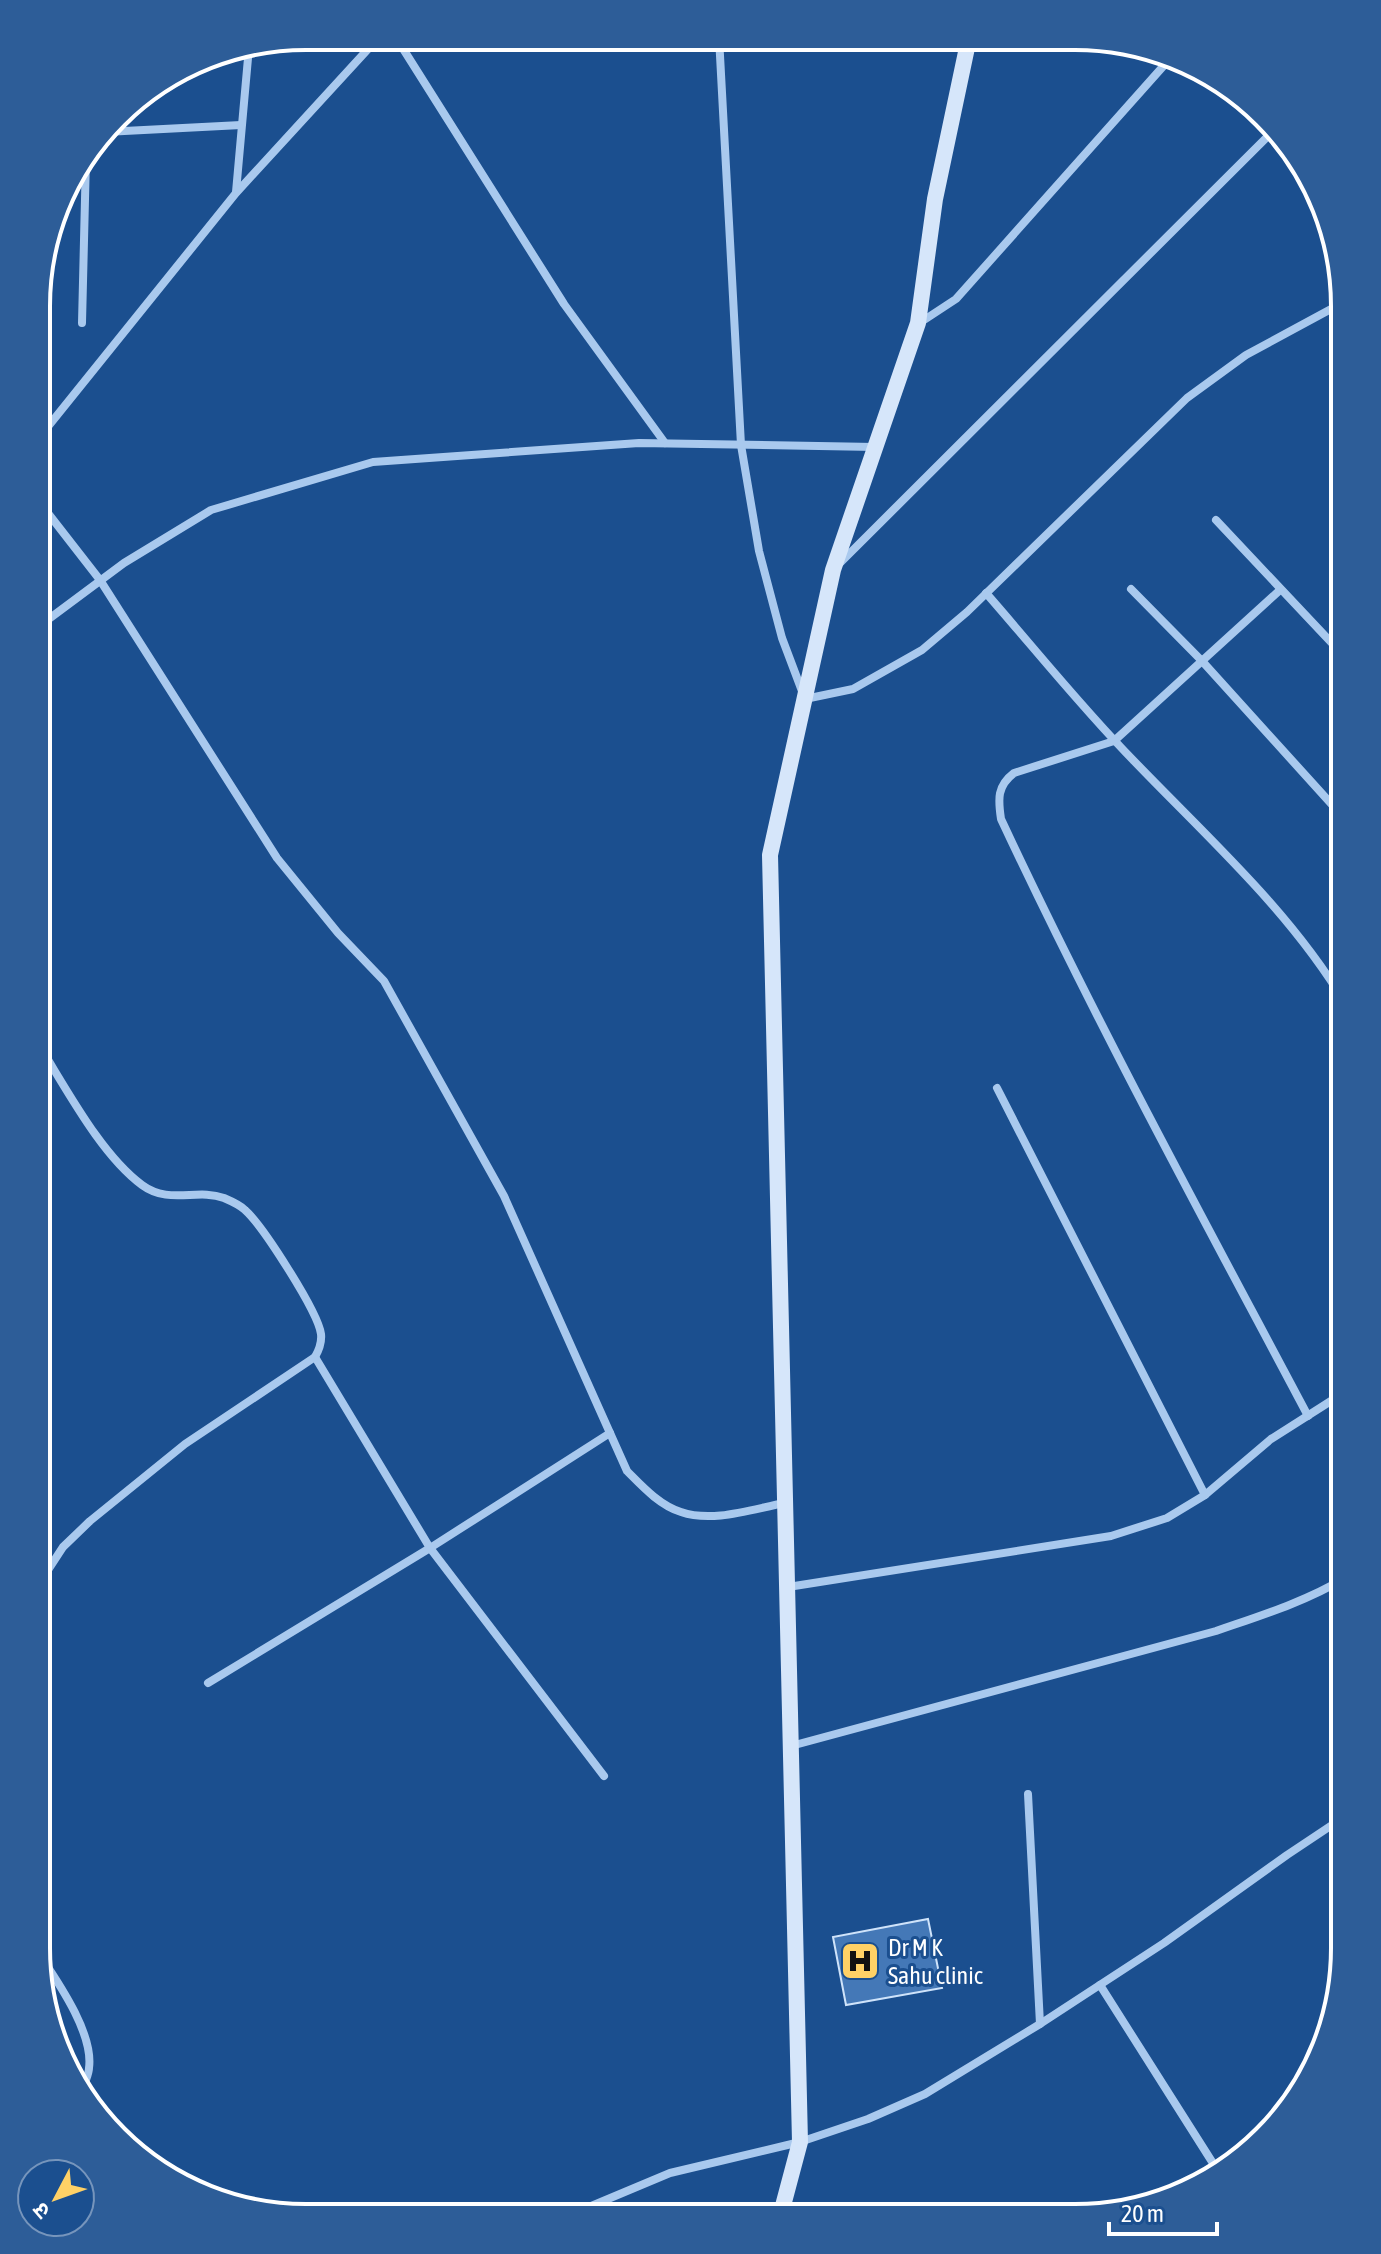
<svg xmlns="http://www.w3.org/2000/svg" width="1381" height="2254" font-family="'Asap Condensed','Noto Sans Devanagari',sans-serif">
  <style>
    .building { fill: #4478b7; stroke: #cfe3fa; stroke-width: 2 }
    .lines { fill: none; stroke-linecap: round; stroke-linejoin: round }
    .street { stroke: #a9c9ee; stroke-width: 8 }
    .secondary { stroke: #d6e6fa; stroke-width: 16 }
    .labels { text-anchor: middle; dominant-baseline: central; stroke-width: 6; stroke-linejoin: round; paint-order: stroke }
    .poi-label { font-size: 24px; fill: #fff; stroke: #1b4f8f; text-anchor: start }
    .rim { fill: none; stroke: #fff; stroke-width: 4 }
  </style>
  <rect width="100%" height="100%" fill="#1b4f8f"/>
  <polygon class="building" points="928,1919 942,1988 846,2005 833,1937"/>
  <g class="lines">
    <g class="street">
      <polyline points="395,36 564,304 665,443"/>
      <polyline points="719,37 741,445 759,551 782,638 805,699 853,689 922,650 967,612 1187,398 1246,355 1344,302"/>
      <polyline points="105,132 241,125"/>
      <polyline points="236,192 249,47"/>
      <polyline points="921,322 956,299 1167,62"/>
      <polyline points="82,323 86,158"/>
      <polyline points="38,439 236,193 380,36"/>
      <path d="M38 493 44 508 100 580 277 858 338 933 384 981 504 1196 627 1471C642 1486 659 1505 681 1512 713 1523 752 1509 785 1503"/>
      <polyline points="1216,520 1345,657"/>
      <polyline points="840,563 1271,133"/>
      <polyline points="1131,589 1202,661 1345,819"/>
      <path d="M1280 590 1114 741 1014 773C997 786 998 799 1001 819 1096 1022 1203 1218 1308 1416"/>
      <path d="M986 593C1035 649 1082 708 1134 761 1208 838 1290 911 1345 1003"/>
      <polyline points="38,627 124,563 211,510 373,462 639,443 875,447"/>
      <polyline points="997,1088 1205,1495"/>
      <polyline points="315,1357 430,1548 604,1776"/>
      <polyline points="788,1587 1111,1536 1167,1518 1205,1495 1271,1439 1345,1392"/>
      <path d="M36 1602 46 1573 63 1547 90 1521 185 1444 315 1357C319 1350 322 1343 321 1334 318 1312 263 1226 245 1210 240 1205 231 1201 224 1198 197 1188 169 1205 142 1185 100 1154 65 1086 37 1042"/>
      <polyline points="208,1683 430,1548 610,1433"/>
      <path d="M791 1746 1216 1631C1259 1616 1305 1602 1345 1578"/>
      <polyline points="1028,1794 1040,2024"/>
      <path d="M36 1949C55 1978 94 2032 89 2068 89 2074 85 2081 84 2086"/>
      <polyline points="1100,1985 1216,2168"/>
      <polyline points="565,2217 670,2173 800,2142 868,2119 925,2094 1040,2024 1164,1943 1287,1855 1344,1817"/>
    </g>
    <polyline class="secondary" points="780,2217 800,2142 770,855 833,570 918,323 935,199 969,38"/>
  </g>
  <defs>
    <symbol id="hospital-square" viewBox="-11 -11 22 22"><rect x="-9" y="-9" width="18" height="18" rx="4" fill="#ffd166" stroke="#1b4f8f"/><path d="M-5-5h3v3.5h4V-5h3V5h-3V1.5h-4V5h-3Z" fill="#111"/></symbol>
  </defs>
  <g fill-rule="evenodd">
    <use href="#hospital-square" x="838" y="1939" width="44" height="44"/>
  </g>
  <g class="labels">
    <g class="poi-label">
      <text x="888" y="1947">Dr M K<tspan x="888" dy="28">Sahu clinic</tspan></text>
    </g>
  </g>
  <path d="M0 0H1381V2254H0ZM306 50H1075A256 256 0 0 1 1331 306V1948A256 256 0 0 1 1075 2204H306A256 256 0 0 1 50 1948V306A256 256 0 0 1 306 50Z" fill="#2d5d98" fill-rule="evenodd"/>
  <path class="rim" d="M306 50H1075A256 256 0 0 1 1331 306V1948A256 256 0 0 1 1075 2204H306A256 256 0 0 1 50 1948V306A256 256 0 0 1 306 50Z"/>
  <g transform="translate(56 2198) rotate(229)"><circle r="38" fill="#1b4f8f" stroke="#7695bc" stroke-width="2"/>
  <path d="M0-6L14 30L0 20L-14 30Z" fill="#ffd166"/>
  <text y="-12" font-size="22" font-weight="bold" text-anchor="middle" fill="#ffffff">उ</text>
  </g>
  <path d="M1109 2222v12h108v-12" fill="none" stroke="#ffffff" stroke-width="4"/>
  <text x="1121" y="2222" font-size="24" fill="#ffffff" stroke="#1b4f8f" stroke-width="6" paint-order="stroke">20 m</text>
</svg>
